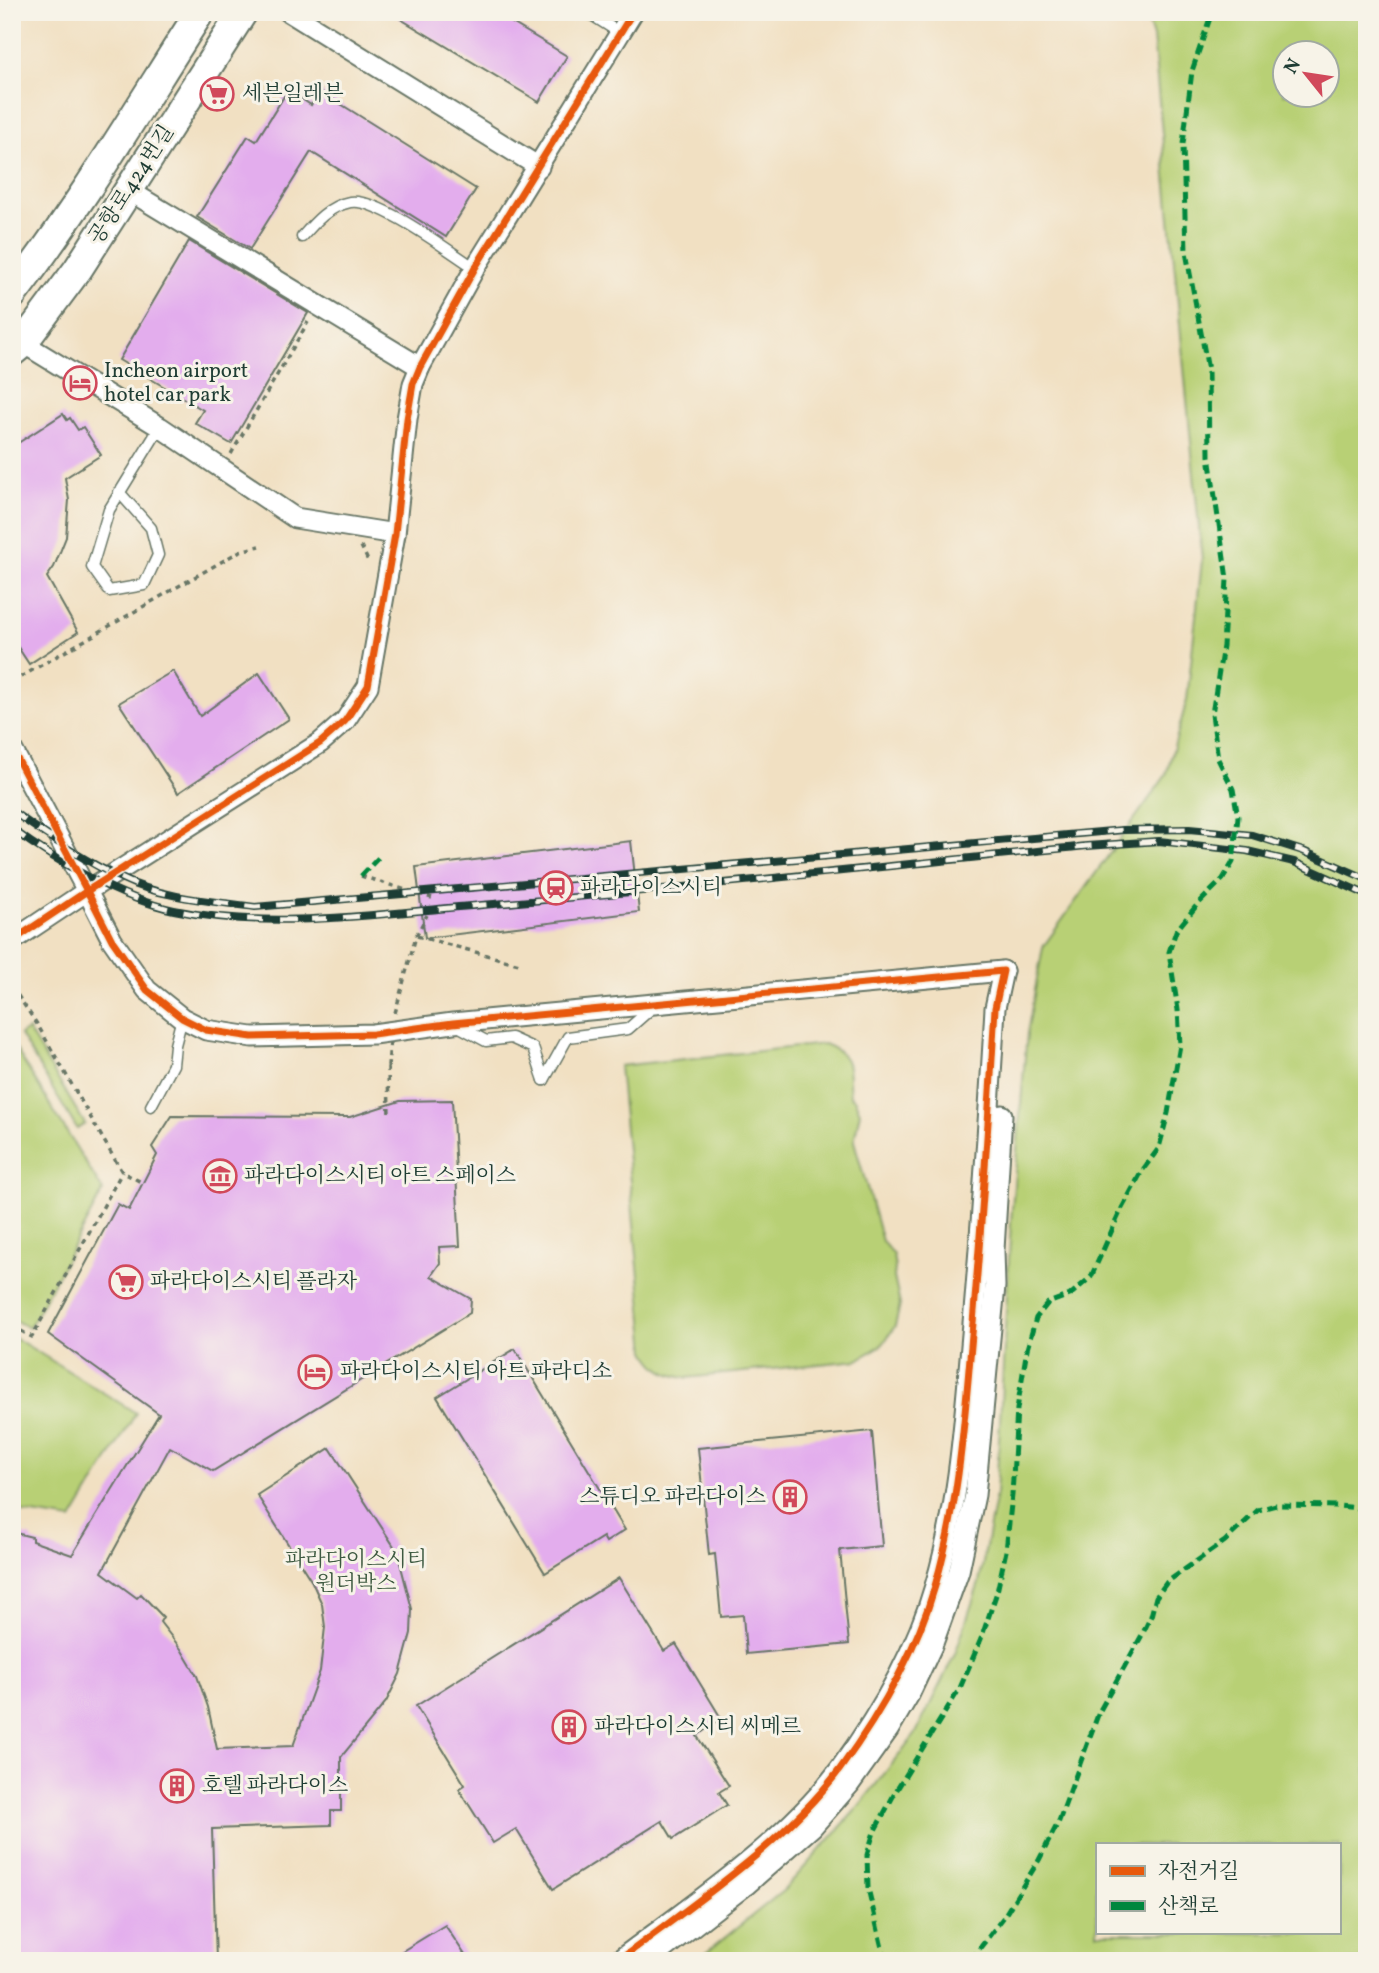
<svg xmlns="http://www.w3.org/2000/svg" width="1379" height="1973" font-family="Vollkorn,'Noto Serif KR',serif">
  <style>
    .green { fill: #b8d074; stroke: #6c8654; stroke-width: 2; fill-rule: evenodd }
    .building { fill: #e3aded }
    .lines { fill: none; stroke-linecap: round; stroke-linejoin: round }
    .lane-casing { stroke: #687666; stroke-width: 13 }
    .street-casing { stroke: #687666; stroke-width: 23 }
    .secondary-casing { stroke: #687666; stroke-width: 32 }
    .path { stroke: #687666; stroke-width: 3.5; stroke-dasharray: 5 5; stroke-linecap: butt }
    .lane { stroke: #fff; stroke-width: 10 }
    .street { stroke: #fff; stroke-width: 19 }
    .secondary { stroke: #fff; stroke-width: 28 }
    .rail-casing { stroke: #1f3d34; stroke-width: 8 }
    .rail { stroke: #f7f3e8; stroke-width: 5; stroke-dasharray: 16; stroke-linecap: butt }
    .path-bridge { stroke: #687666; stroke-width: 3.5; stroke-dasharray: 5 5; stroke-linecap: butt }
    .quiet { stroke: #00873e; stroke-width: 5; stroke-dasharray: 10 5; stroke-linecap: butt }
    .cycleway-casing { stroke: #f7f3e8; stroke-width: 11 }
    .cycleway { stroke: #e8590c; stroke-width: 7 }
    .labels { text-anchor: middle; dominant-baseline: central; stroke-width: 6; stroke-linejoin: round; paint-order: stroke }
    .poi-label { font-size: 21px; fill: #1f3d34; stroke: #f7f3e8; text-anchor: start }
    .street-label { font-size: 21px; fill: #1f3d34; stroke: #f7f3e8 }
    .park-label { font-size: 21px; fill: #3e5a41; stroke: #f7f3e8 }
  </style>
  <rect width="100%" height="100%" fill="#f7f3e8"/>
  <filter id="ink" filterUnits="userSpaceOnUse"><feTurbulence type="fractalNoise" baseFrequency=".0143" numOctaves="2"/><feDisplacementMap in="SourceGraphic" scale="14" xChannelSelector="R" yChannelSelector="G"/><feConvolveMatrix kernelMatrix="1 2 1 2 8 2 1 2 1" color-interpolation-filters="sRGB"/></filter>
  <filter id="wash" filterUnits="userSpaceOnUse"><feTurbulence type="fractalNoise" baseFrequency=".00686" numOctaves="4" result="noise"/><feDisplacementMap in="SourceGraphic" scale="28" xChannelSelector="R" yChannelSelector="G"/><feGaussianBlur stdDeviation="1.57" result="paint"/><feColorMatrix in="noise" values="0 0 0 0 0 0 0 0 0 0 0 0 0 0 0 0 0 1.4 0 .05"/><feComposite in="paint" operator="in"/></filter>
  <g filter="url(#wash)">
    <rect width="100%" height="100%" fill="#f1e0c2"/>
    <g class="green">
      <path d="M1145 12H1367V1961H696L784 1890 854 1812 915 1735 955 1654 979 1583 996 1494 1011 1221 1027 1033 1043 947 1166 775 1187 700 1202 560 1153 37ZM1284 52H1326V94H1284ZM1097 1845H1339V1933H1097Z"/>
      <polygon points="28,1030 85,1124 77,1129 20,1035"/>
      <polygon points="12,1043 103,1191 29,1328 12,1319"/>
      <path d="M824 1044C855 1056 847 1069 850 1096L855 1100 860 1112 854 1141 882 1241 893 1255 895 1268 894 1277 900 1305 895 1326 883 1344 858 1360 686 1378C666 1375 656 1369 646 1351L619 1066Z"/>
      <polygon points="12,1336 136,1413 72,1520 12,1511"/>
    </g>
    <g id="blocks">
      <g class="building">
        <polygon points="389,12 494,12 567,56 539,102"/>
        <polygon points="288,90 311,105 320,91 476,189 446,237 311,152 250,249 197,217 248,136 256,141"/>
        <polygon points="189,241 308,313 231,444 195,423 203,410 119,360"/>
        <polygon points="63,414 67,420 70,418 78,430 83,427 101,455 65,478 69,500 66,537 54,567 47,577 78,632 29,664 12,638 12,447"/>
        <polygon points="173,671 200,716 259,673 289,719 178,793 119,703"/>
        <polygon points="631,841 639,912 425,938 416,867"/>
        <polygon points="452,1100 460,1246 439,1247 440,1263 431,1276 471,1299 470,1313 213,1471 170,1447 102,1572 137,1598 141,1594 163,1617 160,1622 181,1649 197,1676 208,1707 217,1749 293,1746 320,1671 325,1627 322,1604 312,1582 257,1495 330,1448 397,1551 412,1609 411,1633 400,1674 386,1702 341,1757 341,1811 331,1811 331,1825 212,1829 216,1961 12,1961 12,1532 32,1537 32,1541 72,1555 159,1414 48,1334 118,1204 129,1210 157,1155 152,1147 172,1116 350,1117 400,1101"/>
        <polygon points="515,1349 625,1530 606,1542 603,1537 545,1573 437,1397"/>
        <polygon points="872,1431 882,1546 840,1550 849,1644 746,1654 743,1615 721,1617 715,1554 709,1555 698,1448"/>
        <polygon points="619,1578 664,1651 676,1644 721,1718 697,1736 729,1786 719,1792 727,1805 673,1839 662,1821 553,1889 516,1829 493,1843 459,1789 465,1785 416,1706"/>
        <polygon points="445,1925 469,1961 386,1961"/>
      </g>
    </g>
  </g>
  <g filter="url(#ink)">
    <use href="#blocks" fill-opacity="0" stroke="#687666" stroke-width="2"/>
    <g class="lines">
      <defs>
        <g id="lane">
          <polyline points="587,12 620,33"/>
          <path d="M302 237C315 222 329 206 350 202 378 197 450 252 475 268"/>
          <polyline points="119,492 151,528 158,555 144,585 109,591 92,567 109,510 160,427"/>
          <polyline points="458,1026 486,1041 511,1038 533,1048 544,1080"/>
          <polyline points="544,1080 568,1037 628,1029 653,1007"/>
          <polyline points="151,1106 173,1065 175,1045 182,1018"/>
        </g>
        <g id="street">
          <polyline points="289,12 539,167"/>
          <polyline points="128,190 420,367"/>
          <polyline points="23,343 160,427 295,518 395,534"/>
          <polyline points="12,749 87,891 320,743 345,721 368,686 395,534 407,419 413,384 420,367 475,268 633,12"/>
          <polyline points="12,941 87,891 112,940 147,990 182,1018 206,1030 252,1037 373,1034 453,1023 1003,971"/>
          <path d="M618 1961C693 1904 784 1844 840 1769 880 1714 916 1652 935 1586 960 1501 965 1412 973 1323 982 1218 989 1113 995 1008L1003 971"/>
          <polyline points="648,1961 746,1885 813,1826 849,1785 889,1729 909,1695 932,1646 959,1571 975,1495 995,1286 994,1250 1002,1115"/>
        </g>
        <g id="secondary">
          <path d="M12 295C81 205 139 107 200 12"/>
          <polyline points="12,352 23,343 78,269 243,12"/>
        </g>
      </defs>
      <use href="#lane" class="lane-casing"/>
      <use href="#street" class="street-casing"/>
      <use href="#secondary" class="secondary-casing"/>
      <g class="path">
        <polyline points="231,454 308,322"/>
        <polyline points="361,546 368,561"/>
        <polyline points="12,682 240,551 260,546"/>
        <polyline points="361,876 432,898"/>
        <polyline points="417,936 519,964"/>
        <polyline points="12,987 37,1024 122,1172 143,1183"/>
        <polyline points="395,1013 416,936 427,915"/>
        <polyline points="388,1067 389,1117"/>
        <polyline points="12,1326 32,1337 122,1172"/>
      </g>
      <use href="#lane" class="lane"/>
      <use href="#street" class="street"/>
      <use href="#secondary" class="secondary"/>
      <defs>
        <g id="rail">
          <path d="M12 811C47 836 84 861 123 879 162 898 211 901 255 907L1123 830 1189 829 1252 835 1303 851 1367 879"/>
          <path d="M12 829C57 862 119 898 174 910 272 931 383 913 482 905 684 889 886 866 1087 846L1159 841 1247 851 1294 862 1367 895"/>
        </g>
      </defs>
      <use href="#rail" class="rail-casing"/>
      <use href="#rail" class="rail"/>
      <polyline class="path-bridge" points="388,1067 391,1028"/>
      <g class="quiet">
        <polyline points="361,876 381,855"/>
        <polyline points="885,1961 868,1888 867,1855 874,1832 896,1791 960,1688 981,1639 997,1592 1006,1551 1012,1495 1017,1409 1027,1349 1036,1318 1048,1303 1070,1295 1091,1277 1121,1210 1142,1171 1159,1148 1168,1113 1180,1045 1178,1010 1169,952 1176,931 1197,905 1223,879 1233,862 1238,817 1233,789 1218,759 1212,714 1223,646 1227,579 1209,456 1208,370 1186,252 1183,144 1192,71 1212,12"/>
        <polyline points="970,1961 1003,1918 1039,1860 1059,1821 1099,1712 1142,1635 1151,1616 1156,1597 1167,1582 1225,1541 1258,1510 1276,1505 1338,1506 1367,1509"/>
      </g>
      <defs>
        <g id="cycleway">
          <polyline points="12,749 87,891 320,743 345,721 368,686 395,534 407,419 413,384 420,367 475,268 633,12"/>
          <path d="M12 941 87 891 112 940 147 990 182 1018 206 1030 252 1037 373 1034 453 1023 1003 971 995 1008C989 1113 982 1218 973 1323 965 1412 960 1501 935 1586 916 1652 880 1714 840 1769 784 1844 693 1904 618 1961"/>
        </g>
      </defs>
      <use href="#cycleway" class="cycleway-casing"/>
      <use href="#cycleway" class="cycleway"/>
    </g>
  </g>
  <defs>
    <symbol id="supermarket-ring" viewBox="-11 -11 22 22"><circle r="9.5" fill="#f7f3e8" stroke="#d1495b" stroke-width="1.5"/><path d="M-6-5.5h2.5l.6 2H6L4.5 2H-2.5L-4.4-4H-6ZM-1.5 3.2a1.3 1.3 0 1 0 .1 0ZM3 3.2a1.3 1.3 0 1 0 .1 0Z" fill="#d1495b"/></symbol>
    <symbol id="hotel-ring" viewBox="-11 -11 22 22"><circle r="9.5" fill="#f7f3e8" stroke="#d1495b" stroke-width="1.5"/><path d="M-6-4.5h1.5V1H6V5H4.5V3h-9V5H-6ZM-4 0a1.8 1.8 0 1 1 3.6 0ZM.5 0V-2.5h3Q6-2.5 6 0Z" fill="#d1495b"/></symbol>
    <symbol id="station-ring" viewBox="-11 -11 22 22"><circle r="9.5" fill="#f7f3e8" stroke="#d1495b" stroke-width="1.5"/><path d="M-3-6H3Q5-6 5-4V2Q5 4 3 4L4.5 6H3L1.5 4h-3L-3 6H-4.5L-3 4Q-5 4-5 2V-4Q-5-6-3-6ZM-3.5-4v3h7v-3ZM-3.5 1v1.5H-2V1ZM2 1v1.5H3.5V1Z" fill="#d1495b"/></symbol>
    <symbol id="museum-ring" viewBox="-11 -11 22 22"><circle r="9.5" fill="#f7f3e8" stroke="#d1495b" stroke-width="1.5"/><path d="M0-6L6-3V-2H-6V-3ZM-5-1h2V3h-2ZM-1-1h2V3h-2ZM3-1h2V3H3ZM-6 4H6V6H-6Z" fill="#d1495b"/></symbol>
    <symbol id="building-ring" viewBox="-11 -11 22 22"><circle r="9.5" fill="#f7f3e8" stroke="#d1495b" stroke-width="1.5"/><path d="M-4-6H4V6H1V3H-1V6H-4ZM-2.5-4.3h1.7v1.8h-1.7ZM.8-4.3h1.7v1.8H.8ZM-2.5-1h1.7V.8h-1.7ZM.8-1h1.7V.8H.8Z" fill="#d1495b"/></symbol>
  </defs>
  <g fill-rule="evenodd">
    <use href="#supermarket-ring" x="198" y="75" width="38" height="38"/>
    <use href="#hotel-ring" x="61" y="364" width="38" height="38"/>
    <use href="#station-ring" x="537" y="869" width="38" height="38"/>
    <use href="#museum-ring" x="201" y="1157" width="38" height="38"/>
    <use href="#supermarket-ring" x="107" y="1263" width="38" height="38"/>
    <use href="#hotel-ring" x="296" y="1353" width="38" height="38"/>
    <use href="#building-ring" x="771" y="1478" width="38" height="38"/>
    <use href="#building-ring" x="550" y="1708" width="38" height="38"/>
    <use href="#building-ring" x="158" y="1767" width="38" height="38"/>
  </g>
  <g class="labels">
    <g class="poi-label">
      <text x="242" y="94">세븐일레븐</text>
      <text x="104" y="371">Incheon airport<tspan x="104" dy="24">hotel car park</tspan></text>
      <text x="580" y="888">파라다이스시티</text>
      <text x="244" y="1176">파라다이스시티 아트 스페이스</text>
      <text x="150" y="1282">파라다이스시티 플라자</text>
      <text x="340" y="1372">파라다이스시티 아트 파라디소</text>
      <text x="766" y="1497" text-anchor="end">스튜디오 파라다이스</text>
      <text x="594" y="1727">파라다이스시티 씨메르</text>
      <text x="202" y="1786">호텔 파라다이스</text>
    </g>
    <g class="street-label">
      <text transform="translate(132 185) rotate(-57)">공항로424번길</text>
    </g>
    <g class="park-label">
      <text x="356" y="1560">파라다이스시티<tspan x="356" dy="24">원더박스</tspan></text>
    </g>
  </g>
  <rect width="1379" height="1973" fill="none" stroke="#f7f3e8" stroke-width="42"/>
  <rect x="1096" y="1843" width="245" height="91" fill="#f7f3e8" stroke="#a1aaa0" stroke-width="2"/>
  <rect x="1110" y="1866" width="35" height="10" fill="#e8590c" stroke="#a1aaa0" stroke-width="2"/>
  <text x="1158" y="1878" font-size="21" fill="#1f3d34">자전거길</text>
  <rect x="1110" y="1901" width="35" height="10" fill="#00873e" stroke="#a1aaa0" stroke-width="2"/>
  <text x="1158" y="1913" font-size="21" fill="#1f3d34">산책로</text>
  <g transform="translate(1306 74) rotate(300)"><circle r="33" fill="#f7f3e8" stroke="#a1aaa0" stroke-width="2"/>
  <path d="M0-5L12 26L0 18L-12 26Z" fill="#d1495b"/>
  <text y="-10" font-size="19" font-weight="bold" text-anchor="middle" fill="#1f3d34">N</text>
  </g>
</svg>
